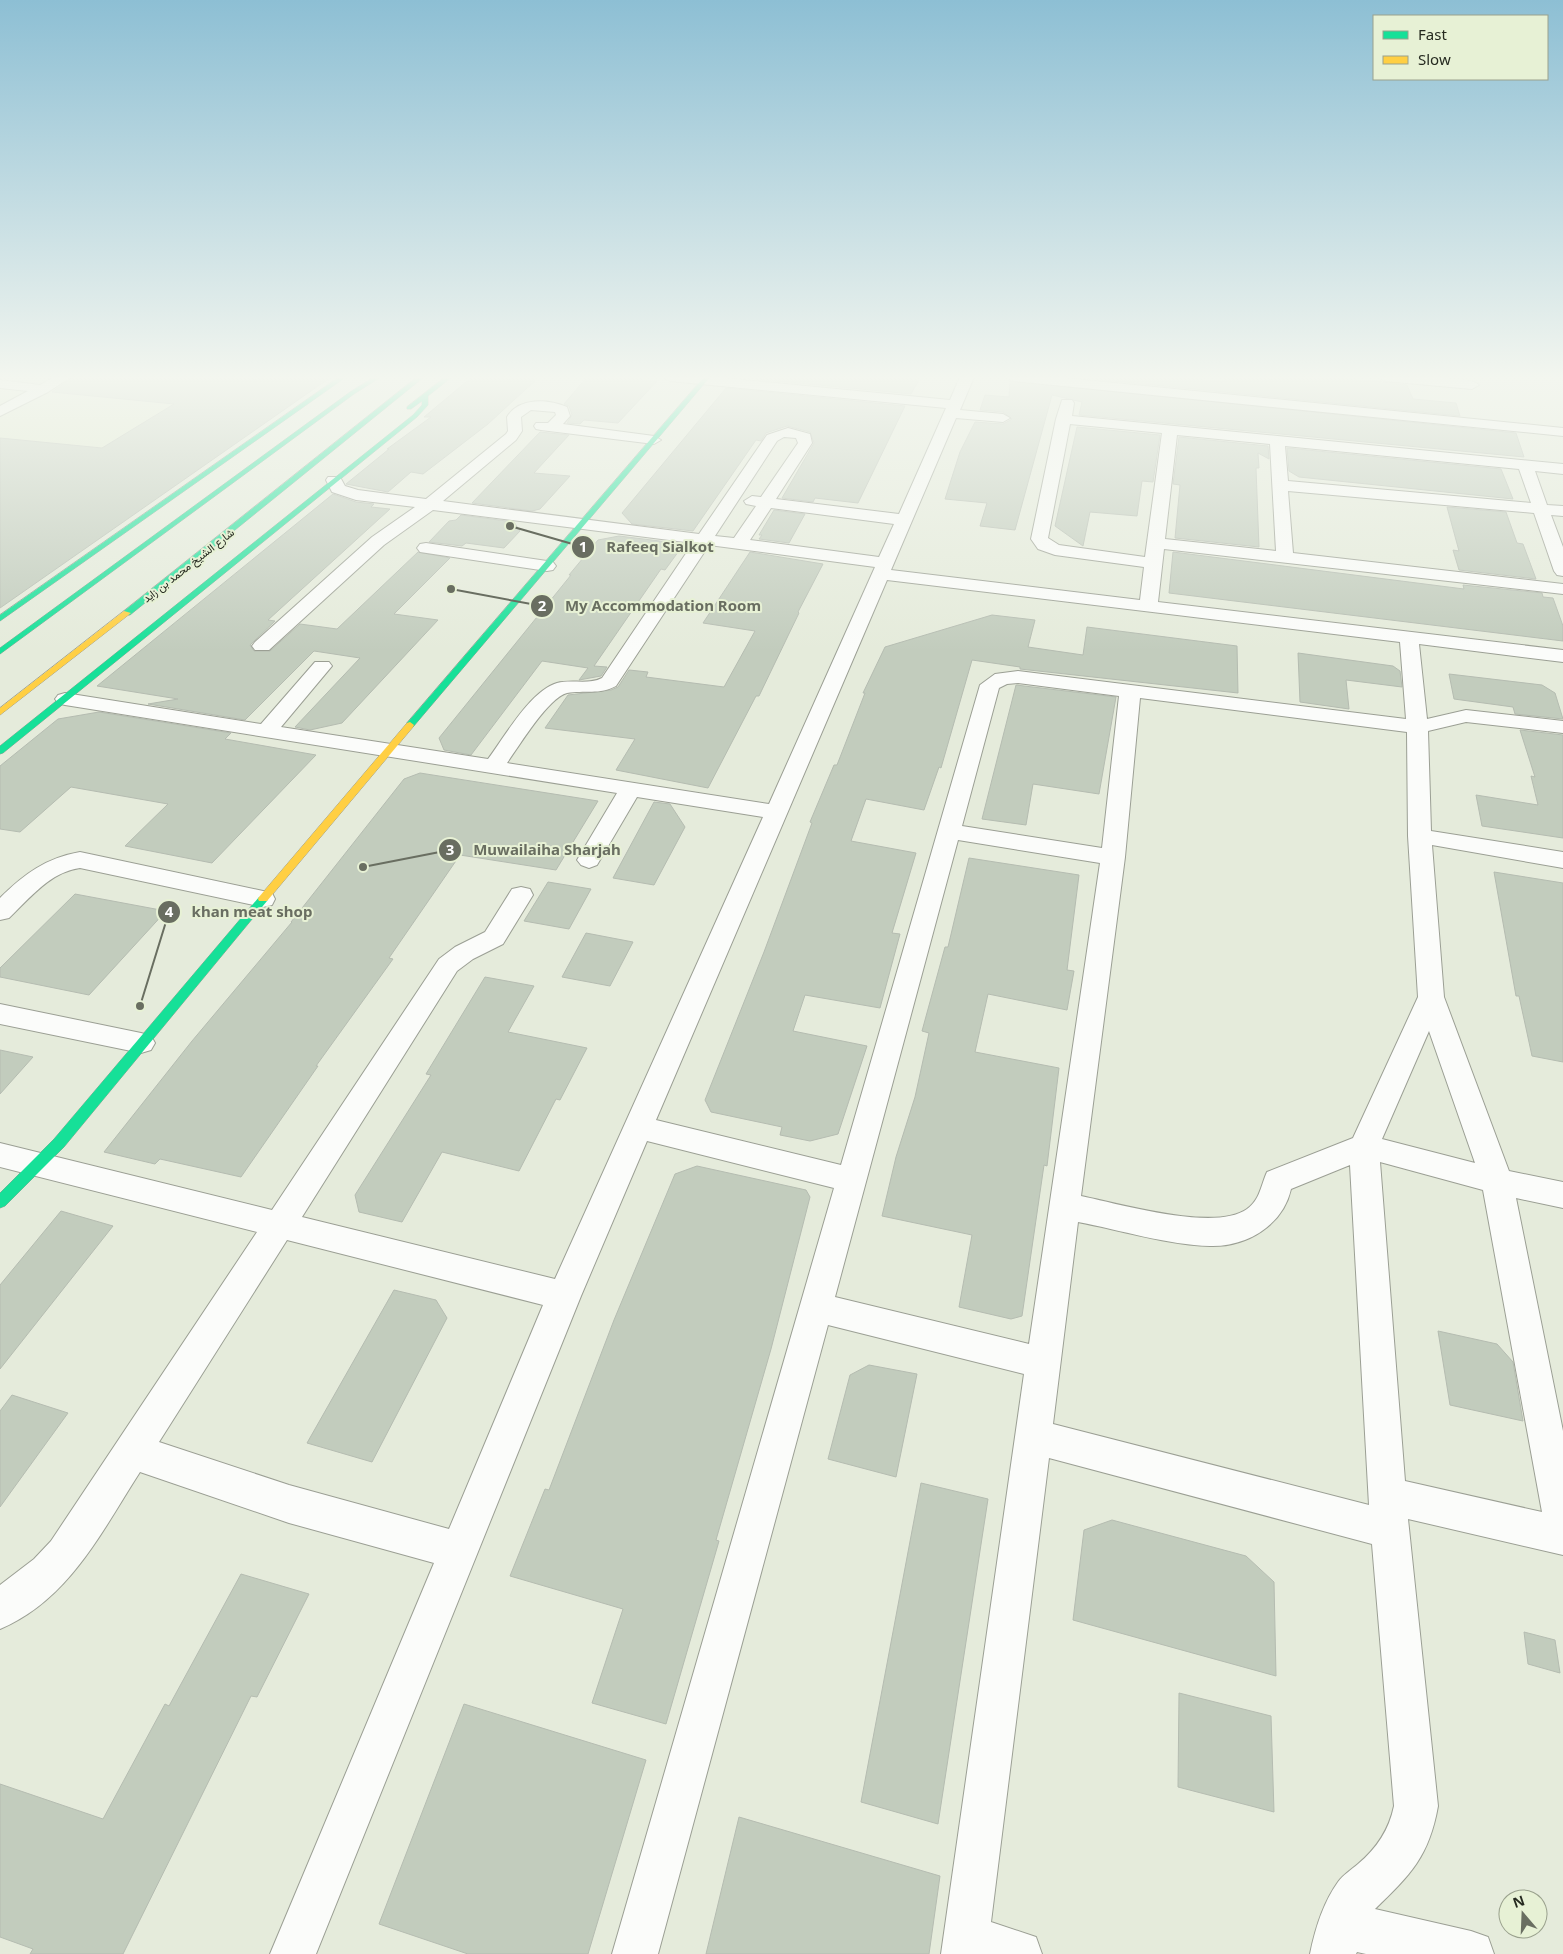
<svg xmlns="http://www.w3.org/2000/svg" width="1563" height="1954" font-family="'Noto Sans',Vazirmatn,sans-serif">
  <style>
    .built { fill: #e0eacf }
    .building { fill: #c2ccbd; stroke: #b5bcb1 }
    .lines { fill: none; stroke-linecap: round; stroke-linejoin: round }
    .street-casing { stroke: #9b9f94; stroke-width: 2 }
    .fast-casing { stroke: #9b9f94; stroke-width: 1 }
    .slow-casing { stroke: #9b9f94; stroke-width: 1 }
    .street { fill: #fbfcfa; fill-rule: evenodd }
    .fast { fill: #16e098; fill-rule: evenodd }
    .slow { fill: #ffcf43; fill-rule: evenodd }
    .labels { text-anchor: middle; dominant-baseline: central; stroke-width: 4; stroke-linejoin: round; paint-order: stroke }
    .far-street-label { font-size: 11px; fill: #262a20; stroke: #e7f1d5 }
    .leader { fill: none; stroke: #696e61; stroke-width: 2 }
    .callout-dot { fill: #696e61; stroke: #e7f1d5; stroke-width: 2 }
    .mark-label { font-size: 15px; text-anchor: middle; font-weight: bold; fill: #fff }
    .callout-label { font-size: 15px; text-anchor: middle; font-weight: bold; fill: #696e61; stroke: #e7f1d5; stroke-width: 4; stroke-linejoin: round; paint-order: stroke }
  </style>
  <rect width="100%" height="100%" fill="#e5ebdb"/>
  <polygon class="built" points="0,377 293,377 0,576"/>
  <g class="building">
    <polygon points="73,377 331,377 0,608 0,438 102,448 174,404 52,392"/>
    <polygon points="472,377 539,377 488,424 423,474 411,472 388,492 346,484 389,449 387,449 431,417 424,417"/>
    <polygon points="587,377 611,377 657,381 618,423 584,420 580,424 567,423 572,415 569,406 564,404"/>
    <polygon points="735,377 872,377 919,380 911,394"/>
    <polygon points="1075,377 1174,377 1225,382 1225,377 1316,377 1383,382 1407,385 1413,399 1456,403 1460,416"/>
    <polygon points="1010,381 1516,433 1524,457 1079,415 1082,402 1052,395 1015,530 980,526 987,503 945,499 960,452 975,422 1003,424 1012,419 1003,412 980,410 985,395 1009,397"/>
    <polygon points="726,388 905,406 858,503 815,498 813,502 782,498 814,443 810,432 787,426 766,433 761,441 756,440 693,531 632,524 622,513"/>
    <polygon points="1077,427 1160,435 1153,482 1142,481 1137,516 1090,512 1083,546 1055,526"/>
    <polygon points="540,432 569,435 534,473 570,476 540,509 532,511 472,503"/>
    <polygon points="1179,437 1268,446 1269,459 1258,453 1259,468 1256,468 1259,547 1175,538 1180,485 1173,484"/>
    <polygon points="1287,448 1501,469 1513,499 1299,477 1289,471"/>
    <polygon points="333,494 356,502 374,504 371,507 390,509 268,620 275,621 250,645 254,651 270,651 300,624 337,629 418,552 450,558 394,614 438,620 342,723 310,730 295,727 360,658 314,651 245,720 148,704 178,699 97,686"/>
    <polygon points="1447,507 1506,512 1517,543 1523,544 1536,579 1459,570 1453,550 1459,551"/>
    <polygon points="774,510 805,514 789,543 759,539 762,535 759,535"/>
    <polygon points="461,515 514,522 520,531 504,548 466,543 462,546 429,542 449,521 456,520"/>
    <polygon points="619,536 684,544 665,570 661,569 594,666 607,667 601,676 579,680 588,668 542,661 471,755 444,750 439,738 571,575 569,575 598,540"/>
    <polygon points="750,552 823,564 798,612 799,613 759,696 756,696 708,788 616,770 635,739 545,728 568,695 611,690 618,687 629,670 648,672 646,677 724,687 755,631 703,623"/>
    <polygon points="1173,552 1464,589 1463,585 1542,593 1543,597 1553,598 1563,626 1563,641 1169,593"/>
    <polygon points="992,615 1035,620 1028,647 1083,655 1087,627 1237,646 1238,693 1020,669 1020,667 972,660 941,768 939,767 924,810 866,799 851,841 916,853 892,933 900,934 880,1008 805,995 793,1031 867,1046 838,1134 810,1141 780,1135 782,1127 711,1112 705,1100 764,952 812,823 810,822 834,765 837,765 865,693 863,693 885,647"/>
    <polygon points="1298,653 1393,666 1400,671 1402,687 1346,680 1349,709 1300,702"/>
    <polygon points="1449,674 1542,685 1555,693 1563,719 1515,714 1513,707 1454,699"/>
    <polygon points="1016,685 1116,697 1099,794 1033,784 1026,825 982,819"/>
    <polygon points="99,712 231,733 225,739 316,755 212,863 125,846 168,804 71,787 20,832 0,829 0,766 58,719"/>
    <polygon points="1520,730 1563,735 1563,838 1482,826 1476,795 1538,805 1531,776 1535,777"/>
    <polygon points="420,773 598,801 556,870 460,855 389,958 393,959 316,1066 318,1066 241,1177 160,1159 155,1164 104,1152 192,1041 292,922 291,922 404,779"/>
    <polygon points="654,802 670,804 685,827 654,885 613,878"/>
    <polygon points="969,858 1079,875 1067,970 1074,971 1067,1010 988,994 975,1052 1059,1068 1047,1166 1044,1165 1022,1316 1011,1319 959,1307 972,1235 882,1216 896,1157 915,1097 929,1033 922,1031 945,947 948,947"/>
    <polygon points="1494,872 1563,883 1563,1062 1532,1056 1519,996 1516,996"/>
    <polygon points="548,882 591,889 569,929 524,921"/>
    <polygon points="75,894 166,911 89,995 0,977 0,968"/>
    <polygon points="586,933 633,942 610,986 562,977"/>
    <polygon points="485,977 534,986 508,1032 587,1048 560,1100 556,1099 519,1171 442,1152 402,1222 359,1212 355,1195 431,1075 426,1074"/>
    <polygon points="0,1050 33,1057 0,1094"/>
    <polygon points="697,1166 806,1190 810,1197 771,1349 716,1540 719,1541 666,1724 592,1703 623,1609 510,1576 545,1489 549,1490 614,1320 675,1174"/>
    <polygon points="61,1211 113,1226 0,1369 0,1285"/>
    <polygon points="394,1290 436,1300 447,1318 372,1462 307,1443"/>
    <polygon points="1438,1331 1497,1344 1513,1362 1523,1421 1450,1405"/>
    <polygon points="869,1365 917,1374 896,1477 828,1459 850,1375"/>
    <polygon points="12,1395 68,1413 0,1507 0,1411"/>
    <polygon points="921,1483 988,1499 938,1824 861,1802"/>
    <polygon points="1112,1520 1246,1556 1274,1582 1276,1676 1073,1620 1084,1530"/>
    <polygon points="241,1574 309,1594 257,1697 251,1696 123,1954 30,1954 33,1949 0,1937 0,1784 103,1819 165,1704 169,1706"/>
    <polygon points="1524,1632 1555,1640 1560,1673 1528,1664"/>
    <polygon points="1179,1693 1271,1716 1274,1812 1178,1787"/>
    <polygon points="464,1704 646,1760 588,1954 468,1954 379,1924"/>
    <polygon points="739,1817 940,1876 929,1954 706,1954"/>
  </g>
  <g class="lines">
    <defs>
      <g id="street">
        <polygon points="54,377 71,377 48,392 0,416 0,406 28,391 0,388 0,380 40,385"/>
        <path d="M663 377H713L950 400 960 377H974L960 410 1003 414 1010 418 1003 422 956 418 891 570 1140 600 1144 567 1055 555 1038 549 1031 539 1056 419 1062 400H1072L1074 403 1072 416 1563 464V474L1535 471 1547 505 1563 506V516L1551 515 1563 547V576L1557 575 1554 571 1534 513 1288 491 1293 553 1563 584V594L1164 549 1158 602 1563 650V662L1419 644 1427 719 1466 710 1563 721V733L1466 722 1428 731 1431 831 1563 852V868L1432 845 1444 997 1509 1171 1563 1182V1208L1516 1198 1563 1431V1555L1408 1519 1438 1806C1429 1857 1410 1875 1375 1909L1471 1931 1488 1937 1494 1954H1366L1357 1952 1356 1954H1310C1315 1929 1323 1903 1338 1882 1343 1875 1351 1870 1358 1864 1377 1848 1389 1830 1394 1806L1372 1544 1049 1458 991 1922 1036 1937 1042 1954H941L1024 1374 828 1325 658 1954H612L834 1188 647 1141 581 1296 316 1954H270L434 1563 289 1523 140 1472C102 1531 69 1600 0 1629V1585L34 1559 51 1541 257 1232 0 1167V1143L272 1210 439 959 455 947 485 932 512 889 521 887 530 889 533 895 503 944 473 959 457 971 302 1217 555 1279 763 817 637 797 597 865 589 868 581 865 577 860 617 793 65 705 58 703 55 699 58 695 65 693 261 724 315 662H329L332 666 281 727 488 759C504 738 530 691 557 683 571 679 589 685 602 678L693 543 433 510 384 545 269 650H255L252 646 255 642 372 537 415 507 356 500 332 492 326 480 328 477H340L345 486 358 490 426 499 506 434 508 431 507 417C519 397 548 399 567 407L570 416 563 424 654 436 661 440 654 444 541 430 536 429 534 426 536 423H548L556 415 555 412 531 410 521 417 522 431 516 440 443 501 699 534 767 435 788 428 810 434 812 443 776 499 899 514 946 408 670 381ZM1070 424 1162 433 1145 557 1059 545 1048 538ZM1177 435 1270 444 1276 551 1165 539ZM784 437 796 438 798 443 761 497 752 496 744 501 746 504 756 506 734 538 715 536 777 441ZM1285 446 1519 469 1531 503 1288 481ZM771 508 894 524 879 557 750 540ZM709 545 875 567 769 804 507 763C519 746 548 698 567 693 584 690 600 695 616 686ZM887 580 1400 642 1406 719 1018 671 995 674 980 685 841 1165 656 1120ZM1018 683 1119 696 1102 848 962 826 999 688 1007 684ZM1140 698 1407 732 1408 836 1418 997 1353 1138 1267 1172C1261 1185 1260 1200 1247 1209 1215 1232 1120 1204 1081 1196L1125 857ZM958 840 1100 863 1029 1344 835 1297ZM1429 1031 1475 1163 1382 1139ZM1380 1162 1483 1190 1542 1512 1405 1481ZM1350 1165 1369 1505 1053 1424 1078 1222C1120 1230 1168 1245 1210 1246 1247 1247 1283 1225 1291 1189ZM287 1240 543 1305 449 1529 289 1485 159 1442Z"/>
        <polygon points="1006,377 1055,377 1563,428 1563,436 1013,381"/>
        <path d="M1378 377C1394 377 1471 375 1479 385L1472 389 1385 381Z"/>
        <polygon points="426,543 547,561 553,562 556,566 553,570 547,571 420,552 417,548 420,544"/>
        <path d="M80 852 263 891 272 893 275 899 272 905 263 907 80 868C50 872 30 898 9 918L0 920V898C24 874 46 858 80 852Z"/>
        <polygon points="0,1004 141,1033 151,1036 155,1043 151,1050 141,1053 0,1024"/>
      </g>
      <g id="fast">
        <polygon points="339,377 346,377 0,621 0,615"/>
        <polygon points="374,377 381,377 354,394 0,654 0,648 350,392"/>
        <polygon points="417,377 424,377 130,615 124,615 124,611"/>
        <polygon points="445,377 452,377 428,396 428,405 417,417 3,753 0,754 0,746 413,415 422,405 422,401 411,409 407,409 407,407"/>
        <polygon points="704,377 710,377 413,727 407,727 407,723"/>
        <polygon points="263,896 268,899 267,901 64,1147 5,1206 0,1208 0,1193 54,1139 259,897"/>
      </g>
      <g id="slow">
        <polygon points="124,611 131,613 0,715 0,708"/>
        <polygon points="410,722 414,725 413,727 267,901 259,901 258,899 259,897 407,723"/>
      </g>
    </defs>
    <use href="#street" class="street-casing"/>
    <use href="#fast" class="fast-casing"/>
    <use href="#slow" class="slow-casing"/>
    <use href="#street" class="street"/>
    <use href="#fast" class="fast"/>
    <use href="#slow" class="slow"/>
  </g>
  <linearGradient id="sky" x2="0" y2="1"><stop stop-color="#8dbfd4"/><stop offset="0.58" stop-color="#f3f6ef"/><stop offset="1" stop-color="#f3f6ef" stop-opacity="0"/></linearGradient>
  <rect width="1563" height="651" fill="url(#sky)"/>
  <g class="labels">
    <g class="far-street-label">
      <text transform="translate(188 565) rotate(-38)">شارع الشيخ محمد بن زايد</text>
    </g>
  </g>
  <path class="leader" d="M510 526L583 547M451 589L542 606M363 867L450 850M140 1006L169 912"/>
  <g class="callout-dot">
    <circle cx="510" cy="526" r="5"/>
    <circle cx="451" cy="589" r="5"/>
    <circle cx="363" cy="867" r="5"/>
    <circle cx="140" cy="1006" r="5"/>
    <circle cx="583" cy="547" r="12"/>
    <circle cx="542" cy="606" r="12"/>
    <circle cx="450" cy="850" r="12"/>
    <circle cx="169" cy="912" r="12"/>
  </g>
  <g class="mark-label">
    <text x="583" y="552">1</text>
    <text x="542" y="611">2</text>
    <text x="450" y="855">3</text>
    <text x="169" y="917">4</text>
  </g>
  <g class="callout-label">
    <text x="660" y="552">Rafeeq Sialkot</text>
    <text x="663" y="611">My Accommodation Room</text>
    <text x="547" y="855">Muwailaiha Sharjah</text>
    <text x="252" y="917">khan meat shop</text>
  </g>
  <rect x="1373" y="15" width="175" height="65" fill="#e7f1d5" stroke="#9aa18d"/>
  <rect x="1383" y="31" width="25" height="8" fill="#16e098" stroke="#9aa18d"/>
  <text x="1418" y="40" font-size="15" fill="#262a20">Fast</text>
  <rect x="1383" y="56" width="25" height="8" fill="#ffcf43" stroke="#9aa18d"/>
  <text x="1418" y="65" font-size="15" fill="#262a20">Slow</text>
  <g transform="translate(1523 1914) rotate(341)"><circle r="24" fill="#e7f1d5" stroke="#9aa18d"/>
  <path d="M0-4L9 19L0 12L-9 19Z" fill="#696e61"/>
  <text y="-8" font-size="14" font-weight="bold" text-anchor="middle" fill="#262a20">N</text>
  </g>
</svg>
